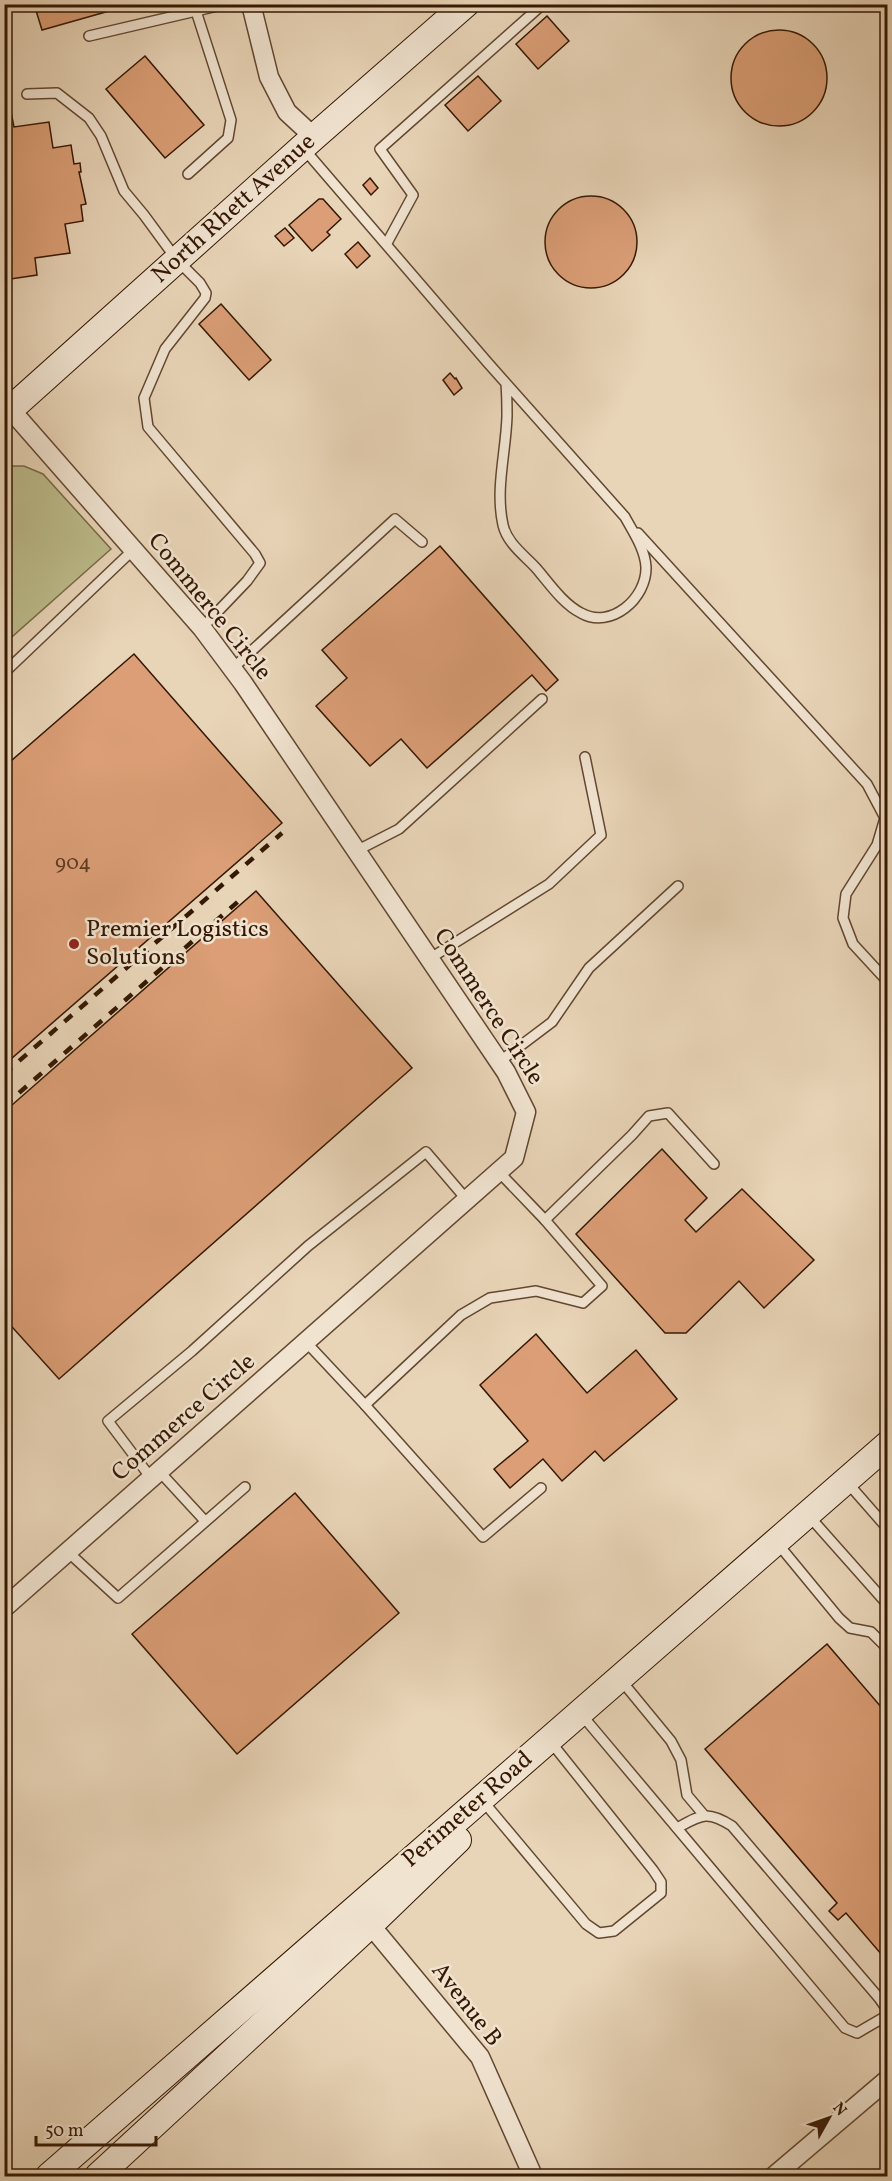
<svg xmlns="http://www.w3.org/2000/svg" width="892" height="2181" font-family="Vollkorn,serif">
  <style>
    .green { fill: #bcbb8a; stroke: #786a46; stroke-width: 1.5 }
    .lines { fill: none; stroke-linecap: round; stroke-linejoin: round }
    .stream { stroke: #747671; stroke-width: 4.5 }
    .building { fill: #db9e76; stroke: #351803; stroke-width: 1.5 }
    .lane-casing { stroke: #624730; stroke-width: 12 }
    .street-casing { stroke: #624730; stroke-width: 21 }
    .secondary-casing { stroke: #351803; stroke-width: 28 }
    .lane { stroke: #f0e3d0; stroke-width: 9 }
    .street { stroke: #f0e3d0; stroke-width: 18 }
    .secondary { stroke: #f0e3d0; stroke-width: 26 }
    .rail { stroke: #351803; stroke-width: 4.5; stroke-dasharray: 10 10; stroke-linecap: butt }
    .poi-dot { fill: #8f2418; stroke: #f0e3d0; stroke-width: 2 }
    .labels { text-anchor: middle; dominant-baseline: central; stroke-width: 5; stroke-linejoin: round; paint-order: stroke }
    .number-label { font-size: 21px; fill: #5e3a20 }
    .street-label { font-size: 24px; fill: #351803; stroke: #f0e3d0 }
    .poi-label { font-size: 24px; fill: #351803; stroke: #f0e3d0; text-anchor: start }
  </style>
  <rect width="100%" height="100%" fill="#e8d4b7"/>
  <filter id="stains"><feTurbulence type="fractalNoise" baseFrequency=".00333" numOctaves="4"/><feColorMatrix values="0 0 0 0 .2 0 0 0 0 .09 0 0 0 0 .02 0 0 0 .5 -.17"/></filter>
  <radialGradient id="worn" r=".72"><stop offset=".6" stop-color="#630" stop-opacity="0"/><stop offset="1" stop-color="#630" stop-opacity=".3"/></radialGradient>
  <polygon class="green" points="5,466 24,466 43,474 111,549 5,643"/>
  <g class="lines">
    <polyline class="stream" points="4,484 9,479"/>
  </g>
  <g class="building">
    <polygon points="34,4 134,4 42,30"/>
    <polygon points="547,16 569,41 538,69 516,44"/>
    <circle cx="779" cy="78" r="48"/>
    <polygon points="145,56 204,125 165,158 106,89"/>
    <polygon points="478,76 501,101 468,131 445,105"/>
    <polygon points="11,112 14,127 49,122 53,148 71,145 74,164 80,163 81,172 79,172 86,204 81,205 83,221 65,224 70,253 35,258 37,275 4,280 4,114"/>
    <polygon points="370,178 378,188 371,195 363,185"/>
    <circle cx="591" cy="242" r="46"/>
    <polygon points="319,199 323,199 341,219 327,232 330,235 312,251 289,225"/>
    <polygon points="285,228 294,238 284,246 275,236"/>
    <polygon points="358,242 370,256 357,268 345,254"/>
    <polygon points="221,304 271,360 249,380 199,324"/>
    <polygon points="450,373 455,379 456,378 462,388 454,395 443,380"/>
    <polygon points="440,546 558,680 546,691 532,675 427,768 401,739 370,766 316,706 347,678 322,650"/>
    <polygon points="134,654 282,823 4,1065 4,767"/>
    <polygon points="256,891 412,1068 59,1379 4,1318 4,1112"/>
    <polygon points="662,1149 707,1198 685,1220 696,1232 742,1189 814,1260 764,1308 739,1281 686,1333 665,1333 576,1234"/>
    <polygon points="536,1334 587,1393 636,1350 677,1399 604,1461 595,1451 562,1481 543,1459 510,1488 494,1469 528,1441 480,1385"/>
    <polygon points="295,1493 399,1613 237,1754 132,1634"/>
    <polygon points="827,1644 888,1715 888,1962 846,1913 838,1920 829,1911 837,1903 705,1749"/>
  </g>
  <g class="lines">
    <defs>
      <g id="lane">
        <polyline points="89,36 226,4"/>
        <polyline points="27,94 57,93 89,118 101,136 124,191 144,215 177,260 200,283 206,293 205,298 165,349 144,398 148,427 255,554 260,563 247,581 202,628"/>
        <path d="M304 149 488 363 625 517C633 532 645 549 646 567 647 598 611 630 581 613 563 604 549 583 536 568 524 555 507 543 503 525 495 489 506 452 507 416 507 406 507 395 506 384"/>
        <polyline points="188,174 228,138 231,120 196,11"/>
        <polyline points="387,243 413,195 380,149 543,4"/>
        <polyline points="638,533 867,784 885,818 877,845 846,894 843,918 853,944 888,982"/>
        <polyline points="232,669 395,519 422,542"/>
        <polyline points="4,673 133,550"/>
        <polyline points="356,851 399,829 542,699"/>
        <polyline points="429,959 549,884 601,835 585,757"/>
        <polyline points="499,1062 552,1022 589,968 678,886"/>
        <polyline points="499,1172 545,1220 632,1135 649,1116 668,1113 714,1164"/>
        <polyline points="306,1342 365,1405 461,1315 490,1298 536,1291 583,1303 602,1286 545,1220"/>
        <polyline points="365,1405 483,1537 541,1488"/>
        <polyline points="159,1471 205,1521"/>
        <polyline points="151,1478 108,1421 192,1351 308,1246 426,1152 467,1200"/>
        <polyline points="846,1481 888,1529"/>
        <polyline points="809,1516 888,1605"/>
        <polyline points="778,1544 839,1618 850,1628 871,1632 888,1649"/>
        <polyline points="68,1552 118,1598 245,1487"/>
        <polyline points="620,1679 671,1741 681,1760 687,1795 703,1814"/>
        <polyline points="581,1714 845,2028 857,2033 888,2015"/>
        <polyline points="483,1801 586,1924 599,1933 614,1931 661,1893 661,1882 653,1870 550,1741"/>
        <path d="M677 1828C701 1815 707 1810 732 1826L879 1998 888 2011"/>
      </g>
      <g id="street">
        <polyline points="251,4 269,77 287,112 314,137"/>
        <polyline points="4,1608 514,1158 526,1112 506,1072 243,683 202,628 11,410"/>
        <polyline points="363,1916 480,2057 533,2176"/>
        <polyline points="774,2176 888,2079"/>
      </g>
      <g id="secondary">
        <polyline points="4,415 314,137 466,4"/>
        <polyline points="49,2176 888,1444"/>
        <polyline points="98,2176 370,1925 458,1840"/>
      </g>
    </defs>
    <use href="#lane" class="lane-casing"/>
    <use href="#street" class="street-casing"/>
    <use href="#secondary" class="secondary-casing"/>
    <use href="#lane" class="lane"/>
    <use href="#street" class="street"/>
    <use href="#secondary" class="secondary"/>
    <g class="rail">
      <polyline points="4,1074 282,833"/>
      <polyline points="4,1106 241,899"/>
    </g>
  </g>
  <circle class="poi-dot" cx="74" cy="944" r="6"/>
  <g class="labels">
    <g class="number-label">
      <text x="73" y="863">904</text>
    </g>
    <g class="street-label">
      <text transform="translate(234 209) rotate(-42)">North Rhett Avenue</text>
      <text transform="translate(209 607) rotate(51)">Commerce Circle</text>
      <text transform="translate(488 1007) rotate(57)">Commerce Circle</text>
      <text transform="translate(184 1418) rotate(-41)">Commerce Circle</text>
      <text transform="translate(468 1810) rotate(-41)">Perimeter Road</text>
      <text transform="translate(466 2005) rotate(52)">Avenue B</text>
    </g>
    <g class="poi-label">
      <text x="86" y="930">Premier Logistics<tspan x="86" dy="28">Solutions</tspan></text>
    </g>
  </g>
  <rect width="892" height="2181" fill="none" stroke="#e8d4b7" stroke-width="24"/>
  <rect x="6" y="6" width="880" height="2169" fill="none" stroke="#351803" stroke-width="3"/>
  <rect x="12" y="12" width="868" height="2157" fill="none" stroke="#351803" stroke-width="1.5"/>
  <g transform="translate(829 2118) rotate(50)" stroke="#f0e3d0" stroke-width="4.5" paint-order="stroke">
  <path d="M0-4.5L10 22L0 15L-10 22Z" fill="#351803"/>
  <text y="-9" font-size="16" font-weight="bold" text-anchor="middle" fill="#351803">N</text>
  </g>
  <path d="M36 2136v9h120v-9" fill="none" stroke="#351803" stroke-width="3"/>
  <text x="45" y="2136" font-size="18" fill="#351803" stroke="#f0e3d0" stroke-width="4.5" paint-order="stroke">50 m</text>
  <rect width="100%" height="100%" filter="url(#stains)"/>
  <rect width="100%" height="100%" fill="url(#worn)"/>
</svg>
